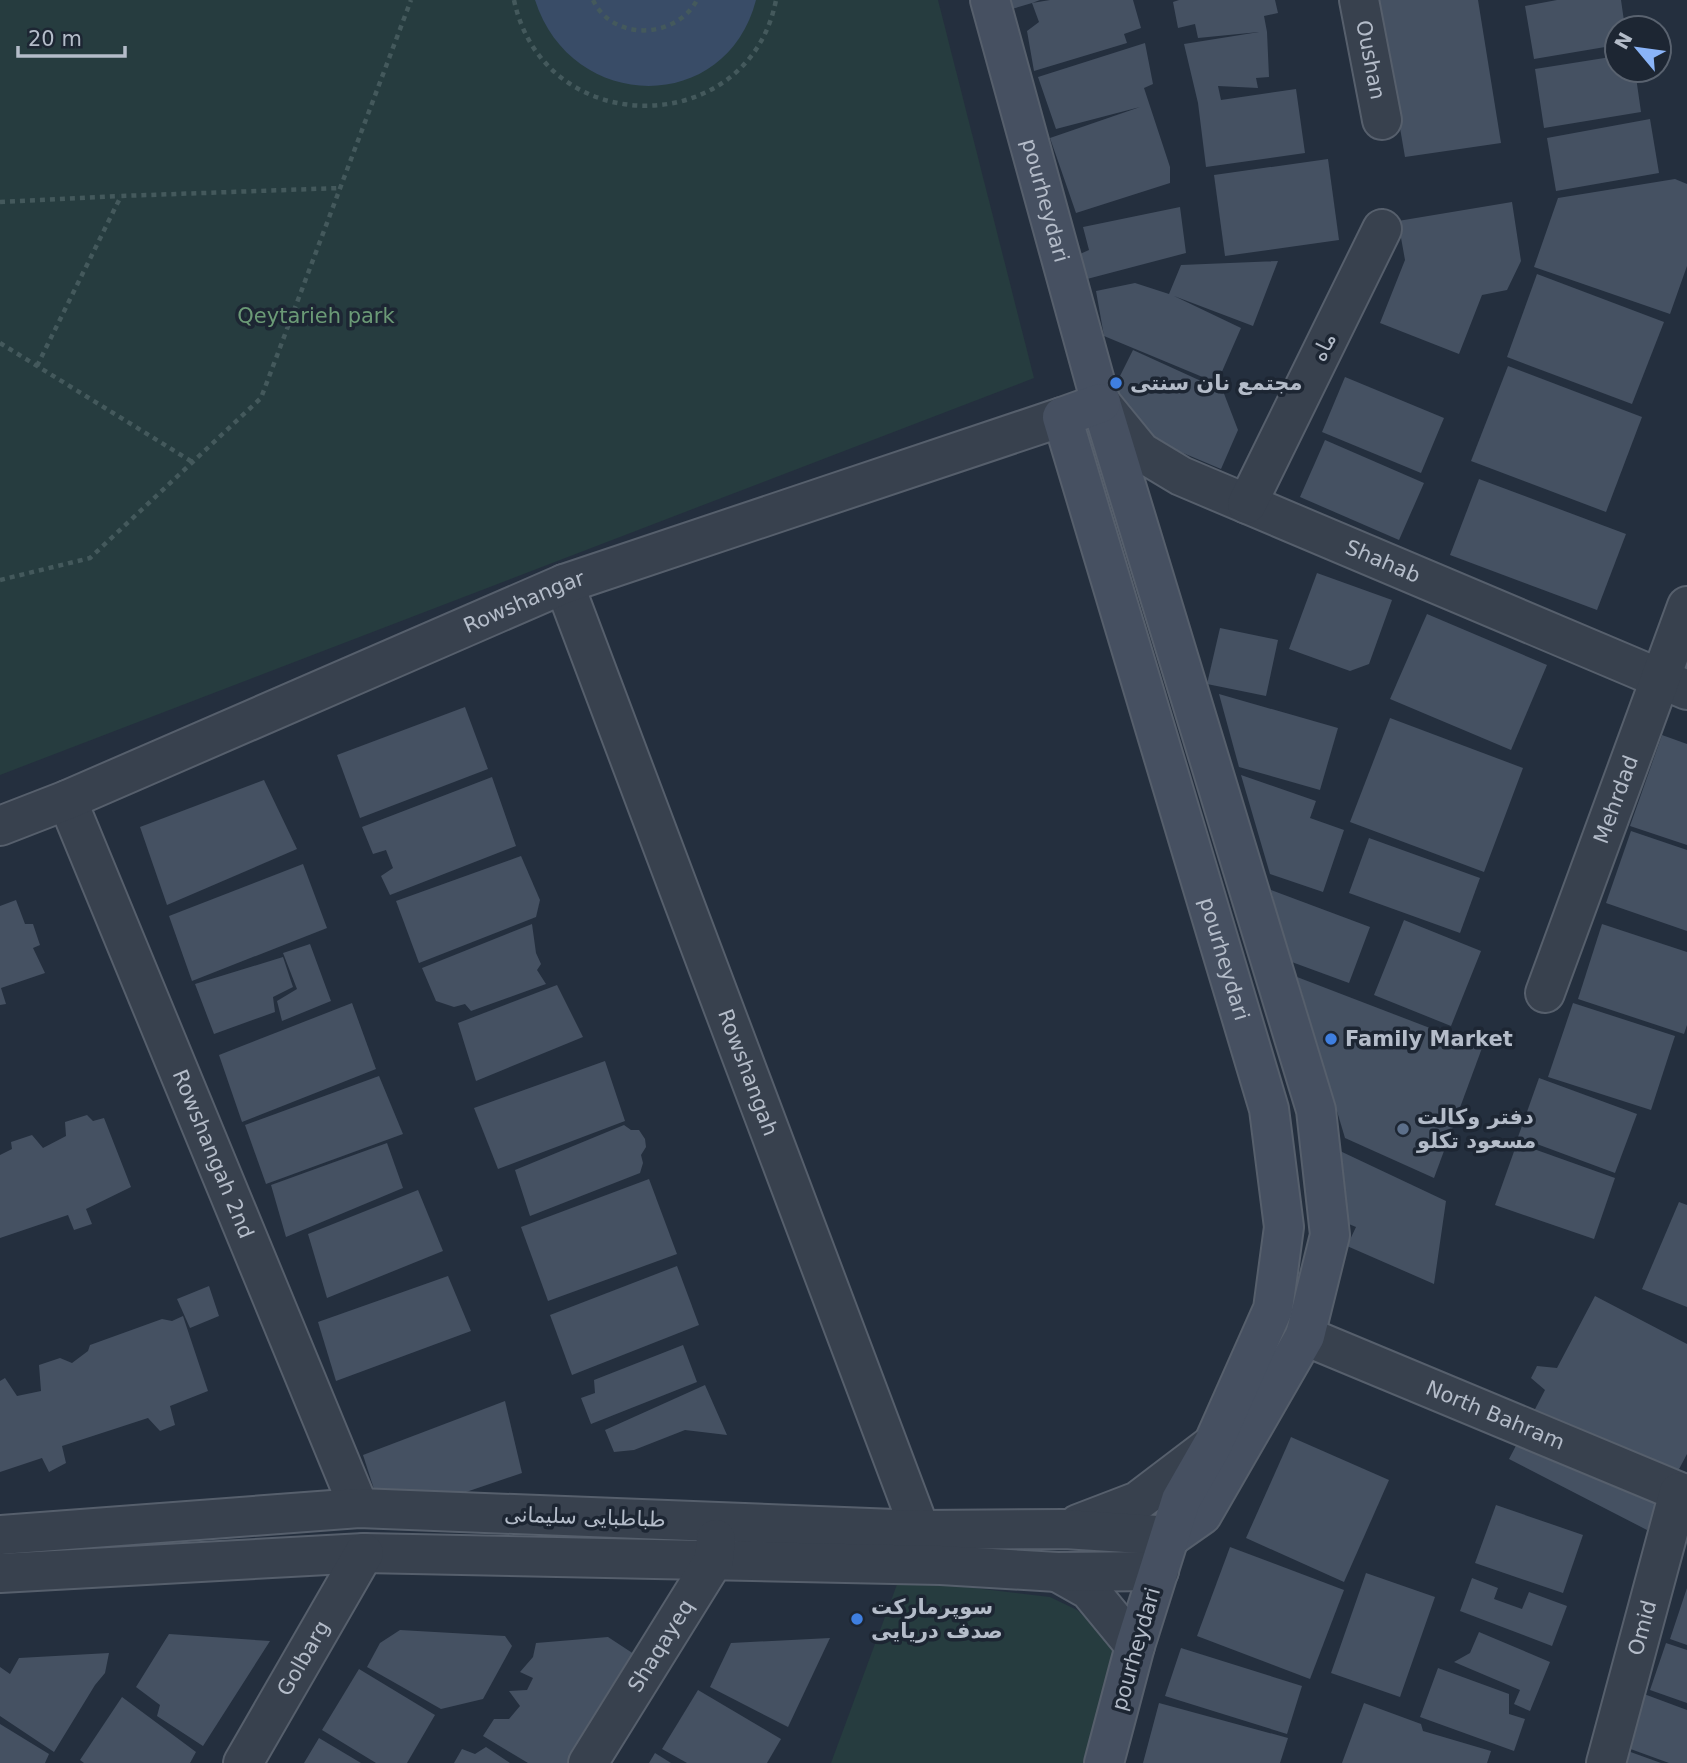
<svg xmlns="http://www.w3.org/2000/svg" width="1687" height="1763" font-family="'DejaVu Sans','Noto Sans Arabic',sans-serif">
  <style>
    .green { fill: #263c3f }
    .water { fill: #394c67 }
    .building { fill: #455162 }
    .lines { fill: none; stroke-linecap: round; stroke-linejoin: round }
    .street-casing { stroke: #565f6c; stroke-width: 42 }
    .secondary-casing { stroke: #565f6c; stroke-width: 42 }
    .path { stroke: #44595c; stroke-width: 4.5; stroke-dasharray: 5 5; stroke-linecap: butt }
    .street { stroke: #38414e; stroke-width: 38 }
    .secondary { stroke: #465061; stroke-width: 38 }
    .shop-dot { fill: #3f7fe0; stroke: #1d2633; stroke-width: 2.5 }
    .service-dot { fill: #5c6f8a; stroke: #1d2633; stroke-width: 2.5 }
    .labels { text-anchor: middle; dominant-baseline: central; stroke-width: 7; stroke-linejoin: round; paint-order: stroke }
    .street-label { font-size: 21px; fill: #b4bcc9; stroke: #1d2633 }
    .park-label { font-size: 21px; fill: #6b9a76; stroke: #1d2633 }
    .poi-label { font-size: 21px; font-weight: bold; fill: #b4bcc9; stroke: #1d2633; text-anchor: start }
  </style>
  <rect width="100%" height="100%" fill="#242f3e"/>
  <g class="green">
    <polygon points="0,0 938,0 1034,378 0,775"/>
    <polygon points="899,1579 1050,1597 1077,1610 1117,1647 1087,1763 831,1763"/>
  </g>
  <path class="water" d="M535 0H756C726 116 571 113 535 0Z"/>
  <g class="building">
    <polygon points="1009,0 1040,0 1032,3 1050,0 1133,0 1141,28 1124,34 1127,43 1034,71 1027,31 1039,22 1032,3 1012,9"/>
    <polygon points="1179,0 1275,0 1278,13 1264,16 1267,32 1269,77 1256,78 1258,88 1218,86 1221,100 1296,89 1305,153 1206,167 1198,103 1184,44 1259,32 1198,38 1195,24 1178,28 1173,2"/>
    <polygon points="1378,0 1478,0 1501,143 1405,157"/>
    <polygon points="1557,0 1621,0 1625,28 1617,28 1617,45 1534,59 1525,6"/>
    <polygon points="1145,43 1153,84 1144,88 1170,167 1170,183 1076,213 1050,138 1140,107 1056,129 1038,77"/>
    <polygon points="1617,56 1617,70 1635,70 1641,112 1544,128 1535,69"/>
    <polygon points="1650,119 1659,173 1556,191 1547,138"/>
    <polygon points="1328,159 1339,240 1225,256 1214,175"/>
    <polygon points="1675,179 1687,184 1687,266 1670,314 1534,267 1558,198"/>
    <polygon points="1512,202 1521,261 1507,290 1482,295 1459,354 1380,323 1405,260 1398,221"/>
    <polygon points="1180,207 1186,253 1087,279 1080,254 1089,250 1083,227"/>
    <polygon points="1278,261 1253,326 1174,296 1241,328 1217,383 1104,336 1096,291 1135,283 1169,294 1181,265"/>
    <polygon points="1537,274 1664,322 1632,404 1507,357"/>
    <polygon points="1133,350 1223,391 1238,430 1221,469 1131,431 1116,384"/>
    <polygon points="1508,366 1642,417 1606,512 1471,461"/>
    <polygon points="1345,377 1444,418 1421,473 1322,432"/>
    <polygon points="1325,440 1424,483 1399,540 1300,497"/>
    <polygon points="1479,479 1626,534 1597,610 1450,555"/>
    <polygon points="1317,573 1392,600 1369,664 1350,671 1289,649"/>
    <polygon points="1427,614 1547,665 1511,750 1390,699"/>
    <polygon points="1220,628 1278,640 1266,696 1207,684"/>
    <polygon points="1219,694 1338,728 1320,790 1239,767"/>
    <polygon points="465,707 488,769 360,818 337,755"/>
    <polygon points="1390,718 1523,768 1484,872 1350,822"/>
    <polygon points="1662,735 1687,744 1687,845 1630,826"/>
    <polygon points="1241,775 1316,801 1310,818 1344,830 1323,892 1270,874"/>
    <polygon points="492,777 516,846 390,895 381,876 393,868 386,850 373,854 362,827"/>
    <polygon points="264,780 297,849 167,905 140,827"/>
    <polygon points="1631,831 1687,850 1687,931 1606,903"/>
    <polygon points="1369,838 1480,878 1460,933 1349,893"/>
    <polygon points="521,856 540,900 536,917 419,963 396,901"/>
    <polygon points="303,864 327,928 192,981 169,916"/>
    <polygon points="1271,890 1370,927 1349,983 1289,961"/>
    <polygon points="16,900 25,924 33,924 40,945 33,948 45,973 1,988 6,1004 0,1005 0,906"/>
    <polygon points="1404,920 1481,951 1451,1026 1374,995"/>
    <polygon points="532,924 536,953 541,964 537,970 546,984 471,1011 465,1004 454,1007 436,1001 422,968"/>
    <polygon points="1602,924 1687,952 1687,1025 1684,1034 1578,999"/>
    <polygon points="310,944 331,1001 282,1021 277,1001 297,989 283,953"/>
    <polygon points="283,957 293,987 273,997 275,1012 214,1034 195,984"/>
    <polygon points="1297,977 1482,1048 1434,1178 1345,1138"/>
    <polygon points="557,985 583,1037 476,1081 458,1023"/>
    <polygon points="352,1003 376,1069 242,1122 219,1055"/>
    <polygon points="1573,1003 1675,1036 1651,1110 1548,1077"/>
    <polygon points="605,1061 625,1121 498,1169 474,1108"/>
    <polygon points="379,1076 403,1134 266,1184 245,1125"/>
    <polygon points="1539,1078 1637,1114 1615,1173 1518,1137"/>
    <polygon points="87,1115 93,1121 104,1118 131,1187 86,1209 92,1224 74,1230 68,1215 0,1238 0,1155 12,1149 11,1142 32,1135 43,1148 66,1136 65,1122"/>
    <polygon points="624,1125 631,1130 639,1130 645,1139 646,1147 641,1155 643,1163 640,1173 530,1216 515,1170"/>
    <polygon points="387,1143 403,1188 286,1237 271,1185"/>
    <polygon points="1517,1143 1615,1178 1594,1239 1495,1205"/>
    <polygon points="1340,1151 1446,1201 1434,1284 1347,1246 1356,1227 1339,1220"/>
    <polygon points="649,1179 677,1254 548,1301 521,1227"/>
    <polygon points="418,1190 443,1251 327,1298 308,1234"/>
    <polygon points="1679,1202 1687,1205 1687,1307 1642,1289"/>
    <polygon points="677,1266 699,1325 572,1375 550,1315"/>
    <polygon points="448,1276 471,1331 336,1381 318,1322"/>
    <polygon points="209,1286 219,1316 190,1328 177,1299"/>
    <polygon points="1595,1296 1687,1344 1687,1454 1647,1530 1509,1459 1545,1390 1531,1378 1537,1366 1557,1368"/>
    <polygon points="183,1316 208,1391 170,1406 175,1425 160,1431 148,1418 62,1446 66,1463 49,1472 42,1458 0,1472 0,1381 5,1378 17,1396 41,1391 39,1365 60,1358 72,1363 88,1351 90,1345 162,1319 172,1321"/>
    <polygon points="683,1345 697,1382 591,1424 581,1398 595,1393 594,1380"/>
    <polygon points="705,1385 727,1435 685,1430 634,1450 614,1452 605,1430"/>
    <polygon points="505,1401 522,1473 384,1520 363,1455"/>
    <polygon points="1291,1437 1389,1480 1344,1582 1246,1538"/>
    <polygon points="1496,1505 1583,1535 1563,1593 1475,1563"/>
    <polygon points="1230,1547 1344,1590 1310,1679 1197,1636"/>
    <polygon points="1366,1573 1435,1597 1400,1697 1331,1673"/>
    <polygon points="1472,1578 1498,1588 1494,1599 1522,1609 1529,1592 1567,1606 1552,1646 1460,1611"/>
    <polygon points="1687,1588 1687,1645 1670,1639"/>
    <polygon points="400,1630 505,1636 512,1646 483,1699 441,1709 367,1667 380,1643"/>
    <polygon points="1479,1632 1550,1662 1530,1711 1514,1704 1520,1690 1454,1662 1470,1653"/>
    <polygon points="169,1634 270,1641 203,1746 157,1716 160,1705 136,1687"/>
    <polygon points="608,1637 640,1658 571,1763 528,1763 483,1736 494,1719 509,1719 520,1706 509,1691 527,1690 533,1678 520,1672 533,1657 536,1643"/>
    <polygon points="830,1638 788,1727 710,1687 731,1643"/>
    <polygon points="1666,1643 1687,1650 1687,1703 1650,1690"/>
    <polygon points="1181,1648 1302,1686 1287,1734 1165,1696"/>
    <polygon points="109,1653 105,1673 95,1685 54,1752 0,1716 0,1667 10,1674 19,1658"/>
    <polygon points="1438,1668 1509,1694 1509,1714 1525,1719 1514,1751 1420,1717"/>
    <polygon points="359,1669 435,1715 407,1763 376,1763 322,1730"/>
    <polygon points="698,1690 781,1739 767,1763 687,1763 662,1749"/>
    <polygon points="1644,1694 1687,1710 1687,1763 1669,1763 1625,1747"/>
    <polygon points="122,1697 196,1752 190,1763 84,1763 80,1760"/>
    <polygon points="1159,1703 1288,1738 1280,1763 1143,1763"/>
    <polygon points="1364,1703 1421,1724 1423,1731 1491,1751 1487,1763 1342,1763"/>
    <polygon points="0,1724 49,1754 45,1763 0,1763"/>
    <polygon points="319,1738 361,1763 304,1763"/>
    <polygon points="486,1747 510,1763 454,1763 462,1749 475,1754"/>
    <polygon points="1625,1750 1661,1763 1621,1763"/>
    <polygon points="655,1753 671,1763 649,1763"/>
  </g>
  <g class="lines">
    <defs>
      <g id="street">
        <path id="s1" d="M1359 0 1382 120"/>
        <path id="s2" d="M1101 403 1141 452 1181 476 1687 690"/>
        <polyline points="1247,504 1382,229"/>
        <path id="s3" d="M564 584 920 1530 921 1553"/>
        <path id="s4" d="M67 800 359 1508"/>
        <path id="s5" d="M0 826 67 800 564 584 1062 417"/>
        <path id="s6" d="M1545 993 1687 606"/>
        <path id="s7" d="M1305 1336 1687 1495"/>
        <polyline points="1078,1524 1138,1501 1213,1444"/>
        <polyline points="0,1535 359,1508 920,1530 1065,1529 1172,1536"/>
        <polyline points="1057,1572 1089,1590 1135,1646"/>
        <polyline points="0,1573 364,1553 941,1565 1057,1572 1159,1571"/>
        <path id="s8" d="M243 1763 364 1553"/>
        <path id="s9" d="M588 1763 714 1560 716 1539"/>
        <path id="s10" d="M1606 1763 1679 1492"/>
      </g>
      <g id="secondary">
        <path id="s11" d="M990 0 1101 403 1316 1110 1330 1235 1305 1336 1202 1515 1172 1536"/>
        <path id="s12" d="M1101 403 1062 417 1269 1109 1284 1227 1273 1309 1213 1444 1181 1500 1135 1646 1104 1763"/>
      </g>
    </defs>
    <use href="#street" class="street-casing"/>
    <use href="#secondary" class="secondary-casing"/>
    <g class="path">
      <path d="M514 0C544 142 749 140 776 0"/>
      <path d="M593 0C613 42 676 39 697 0"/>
      <polyline points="0,202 120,196"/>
      <polyline points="0,343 194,463"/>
      <polyline points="37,366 121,196 340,188"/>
      <polyline points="0,580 90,558 261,398 411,0"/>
    </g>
    <use href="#street" class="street"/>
    <use href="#secondary" class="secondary"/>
  </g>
  <g class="shop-dot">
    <circle cx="1116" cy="383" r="7"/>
    <circle cx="1331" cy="1039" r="7"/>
    <circle cx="857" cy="1619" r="7"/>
  </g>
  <circle class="service-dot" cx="1403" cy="1129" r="7"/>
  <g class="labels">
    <g class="street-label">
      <text stroke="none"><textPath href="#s1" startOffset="61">Oushan</textPath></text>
      <text stroke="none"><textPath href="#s11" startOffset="208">pourheydari</textPath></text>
      <text transform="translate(1324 347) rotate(-64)">ماه</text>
      <text stroke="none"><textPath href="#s2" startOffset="329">Shahab</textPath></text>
      <text stroke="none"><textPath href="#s5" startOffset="570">Rowshangar</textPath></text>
      <text stroke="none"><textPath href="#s6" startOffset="206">Mehrdad</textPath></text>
      <text stroke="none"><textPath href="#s12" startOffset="607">pourheydari</textPath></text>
      <text stroke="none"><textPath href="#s3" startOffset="522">Rowshangah</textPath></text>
      <text stroke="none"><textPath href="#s4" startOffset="383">Rowshangah 2nd</textPath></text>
      <text stroke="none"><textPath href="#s7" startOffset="206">North Bahram</textPath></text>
      <text transform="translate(585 1517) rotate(2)">طباطبایی سلیمانی</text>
      <text stroke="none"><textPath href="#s10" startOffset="140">Omid</textPath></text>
      <text stroke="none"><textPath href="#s9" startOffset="138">Shaqayeq</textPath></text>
      <text transform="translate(1136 1649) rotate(-74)">pourheydari</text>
      <text stroke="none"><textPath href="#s8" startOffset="121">Golbarg</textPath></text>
    </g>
    <g class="park-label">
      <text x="316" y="316">Qeytarieh park</text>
    </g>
    <g class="poi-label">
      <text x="1130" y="383">مجتمع نان سنتی</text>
      <text x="1345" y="1039">Family Market</text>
      <text x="1417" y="1117">دفتر وکالت<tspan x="1417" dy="24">مسعود تکلو</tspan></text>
      <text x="871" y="1607">سوپرمارکت<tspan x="871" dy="24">صدف دریایی</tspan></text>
    </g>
  </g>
  <g transform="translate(1638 49) rotate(299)"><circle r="33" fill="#1d2633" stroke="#59626f" stroke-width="2"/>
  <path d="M0-5L12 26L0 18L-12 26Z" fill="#8ab4f8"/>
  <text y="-10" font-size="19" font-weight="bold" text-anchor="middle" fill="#b4bcc9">N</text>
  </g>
  <path d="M18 46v10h107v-10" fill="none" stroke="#b4bcc9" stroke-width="3.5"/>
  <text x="28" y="46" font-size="21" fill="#b4bcc9" stroke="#1d2633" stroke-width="5" paint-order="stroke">20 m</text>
</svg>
